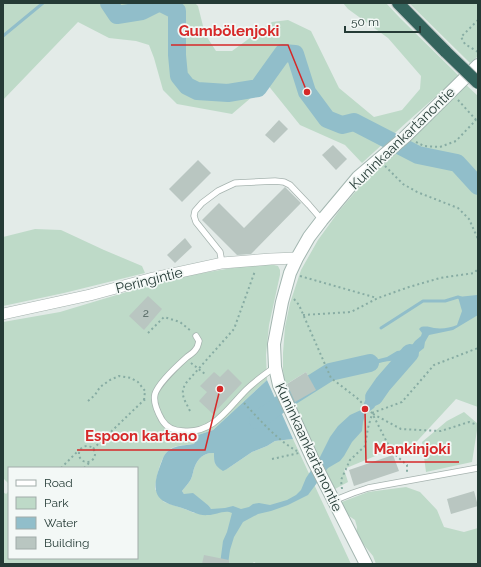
<svg xmlns="http://www.w3.org/2000/svg" width="481" height="567" font-family="Raleway,sans-serif">
  <style>
    .green { fill: #bedac8 }
    .water { fill: #91beca }
    .lines { fill: none; stroke-linecap: round; stroke-linejoin: round }
    .stream { stroke: #91beca; stroke-width: 3 }
    .river { stroke: #91beca; stroke-width: 18 }
    .building { fill: #b9c6c1 }
    .lane-casing { stroke: #a6b3af; stroke-width: 7 }
    .street-casing { stroke: #a6b3af; stroke-width: 12 }
    .secondary-casing { stroke: #a3b6b0; stroke-width: 14 }
    .highway-casing { stroke: #c2c8c7; stroke-width: 14 }
    .path { stroke: #87aca3; stroke-width: 2; stroke-dasharray: 2 3; stroke-linecap: butt }
    .lane { stroke: #fff; stroke-width: 5.5 }
    .street { stroke: #fff; stroke-width: 11 }
    .secondary { stroke: #fff; stroke-width: 12 }
    .highway { stroke: #34645d; stroke-width: 12 }
    .highway-bridge-casing { stroke: #c2c8c7; stroke-width: 14; stroke-linecap: butt }
    .highway-bridge { stroke: #34645d; stroke-width: 12 }
    .labels { text-anchor: middle; dominant-baseline: central; stroke-width: 3.5; stroke-linejoin: round; paint-order: stroke }
    .number-label { font-size: 12px; fill: #4a5e59 }
    .street-label { font-size: 14px; fill: #253b36; stroke: #f3f8f6 }
    .leader { fill: none; stroke: #d62828; stroke-width: 1.5 }
    .callout-dot { fill: #d62828; stroke: #f3f8f6; stroke-width: 1.5 }
    .callout-label { font-size: 15px; text-anchor: middle; font-weight: bold; fill: #d62828; stroke: #f3f8f6; stroke-width: 3.5; stroke-linejoin: round; paint-order: stroke }
  </style>
  <rect width="100%" height="100%" fill="#e3ebe8"/>
  <g class="green">
    <polygon points="3,3 195,3 198,6 205,34 216,51 232,51 272,22 288,20 311,31 339,88 374,117 402,110 420,89 421,76 388,38 348,9 343,3 386,3 400,18 459,76 407,122 362,163 345,145 300,125 267,84 232,114 177,104 163,90 154,58 149,45 136,41 109,38 78,22 3,100"/>
    <polygon points="409,3 478,3 478,56 470,63"/>
    <polygon points="464,83 478,96 478,407 456,399 407,452 392,449 344,469 348,482 335,489 295,413 295,402 316,390 306,372 285,385 283,370 283,353 285,327 290,303 301,270 318,240 339,211 368,177 427,124"/>
    <polygon points="35,229 61,230 104,250 142,266 145,273 64,293 3,306 3,237"/>
    <path d="M264 265H274L278 266 280 270V275L269 325 266 355 267 380 213 430 198 435 194 444C188 445 177 445 172 448 161 452 156 479 155 489L164 502 185 509 194 513 212 512 209 506 184 494 182 491C185 487 189 483 191 479 193 475 193 470 195 466 198 458 205 452 214 453L215 464 227 469 252 452 267 446 275 441 293 439 351 564H257L254 562 252 564H3V492L6 494 9 491V558H137V468H9V484L3 478V322L60 312 173 278 238 267Z"/>
    <polygon points="464,412 478,424 472,462 426,472 422,442 447,421"/>
    <polygon points="406,487 420,492 437,510 444,527 464,532 478,528 478,564 376,564 373,556 356,535 357,527 355,520 343,512 339,503 368,492"/>
  </g>
  <path class="water" d="M477 295 478 315 453 330 429 335 425 342 424 348 408 361 395 380 389 385 382 394 374 408 367 413 365 415 363 422 362 431 352 442 344 456 340 461 328 468 308 495 288 505 271 511 258 514 243 522 234 537 230 550 228 564H220L223 541 227 532 232 513C225 509 216 515 208 515 199 516 191 511 182 508 177 506 170 505 165 502 148 493 158 472 163 458 169 445 181 446 194 444L198 435 213 430 267 380 293 439 275 441 267 446 252 452 227 469 223 471C214 465 214 463 214 453 205 452 198 458 195 466 193 470 193 475 191 479 189 483 185 487 182 491L184 494 193 493 209 506 211 509 225 508 233 506 241 509 249 507 253 504 259 503 270 505 287 500 296 495 301 490 306 478 320 457 330 437 338 426 350 415 361 410C369 394 370 379 390 378L393 374 396 361C390 359 364 367 356 369 349 371 343 375 335 377L334 375 336 373 355 365 387 357 397 351 405 350 410 348 415 341 421 336 422 333 419 329 421 327C426 326 430 327 434 328 442 329 450 328 457 325L462 311 458 297Z"/>
  <g class="lines">
    <g class="stream">
      <polyline points="3,36 43,3"/>
      <polyline points="381,328 423,301 445,301 458,297 461,298"/>
    </g>
    <g class="river">
      <polyline points="109,3 117,15 142,11 158,3"/>
      <polyline points="161,3 177,11 177,55 179,76 187,86 197,91 228,93 258,88 283,53 295,54 307,92 327,119 342,125 354,122 418,155 457,163 478,186"/>
      <polyline points="374,397 383,384 410,353"/>
      <polyline points="258,420 292,396 330,372 370,363"/>
    </g>
  </g>
  <g class="building">
    <polygon points="279,120 288,129 274,143 265,135"/>
    <polygon points="333,145 347,159 336,170 322,155"/>
    <polygon points="198,160 211,173 182,202 169,189"/>
    <polygon points="285,187 301,203 251,254 237,255 202,220 219,203 244,228"/>
    <polygon points="185,238 192,247 175,263 167,255"/>
    <polygon points="148,296 162,309 144,330 129,316"/>
    <polygon points="228,369 242,383 213,414 199,401 207,392 200,386 214,372 220,377"/>
    <polygon points="306,372 316,390 295,402 287,384"/>
    <polygon points="393,455 399,471 354,486 349,470"/>
    <polygon points="474,491 478,506 451,514 447,499"/>
    <polygon points="204,555 229,560 229,564 202,564"/>
  </g>
  <g class="lines">
    <defs>
      <g id="lane">
        <polyline points="222,263 220,252 196,222 194,216 195,211 202,203 218,191 235,183 275,181 284,182 290,185 309,205 322,220"/>
        <path d="M196 336 199 341C198 344 198 347 196 349 194 352 190 355 187 357 178 365 158 384 155 394 153 402 158 413 162 420 167 428 174 431 183 431 213 434 227 409 246 390 255 381 265 374 275 367"/>
        <polyline points="333,501 353,493 368,488 478,468"/>
      </g>
      <polyline id="street" points="3,314 90,295 153,278 222,263 271,259 297,258"/>
      <polyline id="secondary" points="366,564 313,460 279,385 275,367 274,344 282,302 290,273 297,258 309,237 322,220 358,177 405,137 478,65"/>
      <polyline id="highway" points="398,3 446,52"/>
    </defs>
    <use href="#lane" class="lane-casing"/>
    <use href="#street" class="street-casing"/>
    <use href="#secondary" class="secondary-casing"/>
    <use href="#highway" class="highway-casing"/>
    <g class="path">
      <polyline points="478,20 461,37 465,44 478,52"/>
      <polyline points="458,100 478,122"/>
      <polyline points="416,142 424,146 440,147 456,141 476,120"/>
      <polyline points="385,166 403,184 417,192 458,208 469,219 478,239"/>
      <polyline points="300,276 377,298"/>
      <polyline points="294,299 299,305 331,378 357,398 372,413 392,452 407,465 407,473"/>
      <polyline points="303,315 351,312 378,298 409,287 440,278 474,273 478,269"/>
      <polyline points="148,333 164,317 180,322 191,331"/>
      <polyline points="191,363 205,374"/>
      <polyline points="144,400 145,391"/>
      <polyline points="88,401 95,395 100,387 110,380 119,376 131,378 138,382 145,391"/>
      <path d="M244 403C260 420 277 440 297 451"/>
      <path d="M190 411C185 400 179 394 186 383L234 329 255 271"/>
      <polyline points="372,413 402,402 434,365 478,348"/>
      <polyline points="373,414 401,429 441,431 469,422 478,425"/>
      <circle cx="87" cy="454" r="8"/>
      <polyline points="93,449 144,400 148,399"/>
      <polyline points="272,459 299,453"/>
      <polyline points="61,468 79,450"/>
      <polyline points="84,468 90,462"/>
      <polyline points="342,489 341,480 350,460 365,446 368,428 372,414"/>
    </g>
    <use href="#lane" class="lane"/>
    <use href="#street" class="street"/>
    <use href="#secondary" class="secondary"/>
    <use href="#highway" class="highway"/>
    <defs>
      <polyline id="highway-bridge" points="446,52 478,83"/>
    </defs>
    <use href="#highway-bridge" class="highway-bridge-casing"/>
    <use href="#highway-bridge" class="highway-bridge"/>
  </g>
  <g class="labels">
    <g class="number-label">
      <text x="146" y="313">2</text>
    </g>
    <g class="street-label">
      <text transform="translate(402 138) rotate(-44)">Kuninkaankartanontie</text>
      <text transform="translate(149 280) rotate(-14)">Peringintie</text>
      <text transform="translate(309 447) rotate(65)">Kuninkaankartanontie</text>
    </g>
  </g>
  <path class="leader" d="M307 92L288 45H171M220 389L205 450H77M365 409L366 462H459"/>
  <g class="callout-dot">
    <circle cx="307" cy="92" r="4"/>
    <circle cx="220" cy="389" r="4"/>
    <circle cx="365" cy="409" r="4"/>
  </g>
  <g class="callout-label">
    <text x="229" y="36">Gumbölenjoki</text>
    <text x="141" y="441">Espoon kartano</text>
    <text x="412" y="454">Mankinjoki</text>
  </g>
  <rect width="481" height="567" fill="none" stroke="#253b36" stroke-width="8"/>
  <rect x="8" y="467" width="130" height="92" fill="#f3f8f6" stroke="#a1aca9"/>
  <rect x="16" y="480" width="20" height="6" fill="#ffffff" stroke="#a1aca9"/>
  <text x="44" y="487" font-size="12" fill="#253b36">Road</text>
  <rect x="16" y="497" width="20" height="12" fill="#bedac8" stroke="#a1aca9"/>
  <text x="44" y="507" font-size="12" fill="#253b36">Park</text>
  <rect x="16" y="517" width="20" height="12" fill="#91beca" stroke="#a1aca9"/>
  <text x="44" y="527" font-size="12" fill="#253b36">Water</text>
  <rect x="16" y="537" width="20" height="12" fill="#b9c6c1" stroke="#a1aca9"/>
  <text x="44" y="547" font-size="12" fill="#253b36">Building</text>
  <path d="M345 26v6h75v-6" fill="none" stroke="#253b36" stroke-width="2"/>
  <text x="351" y="26" font-size="12" fill="#253b36" stroke="#f3f8f6" stroke-width="3" paint-order="stroke">50 m</text>
</svg>
